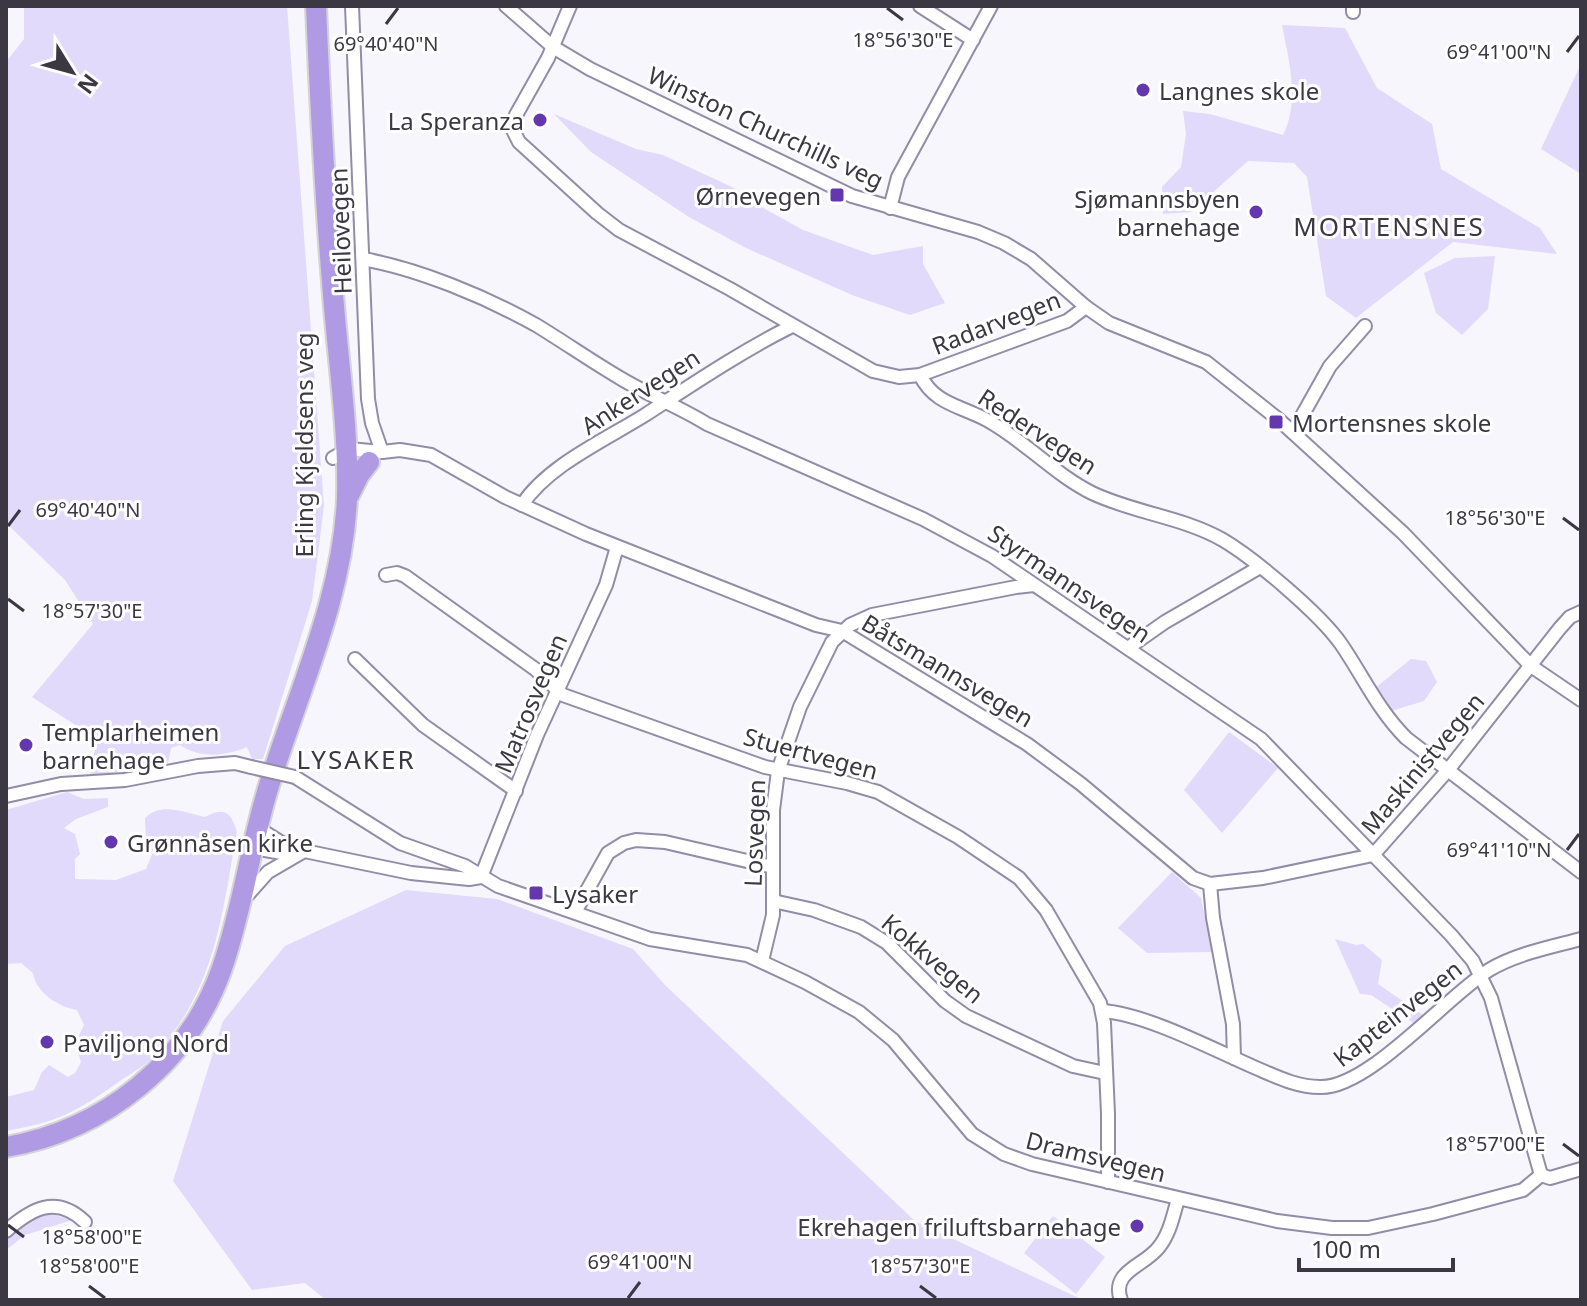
<svg xmlns="http://www.w3.org/2000/svg" width="1587" height="1306" font-family="'Noto Sans',sans-serif">
  <style>
    .green { fill: #e1dafa }
    .lines { fill: none; stroke-linecap: round; stroke-linejoin: round }
    .minor-casing { stroke: #928ca6; stroke-width: 16 }
    .trunk-casing { stroke: #d4d3d6; stroke-width: 24 }
    .minor { stroke: #fff; stroke-width: 12 }
    .trunk { stroke: #b09ae4; stroke-width: 20 }
    .minor-bridge-casing { stroke: #928ca6; stroke-width: 16; stroke-linecap: butt }
    .minor-bridge { stroke: #fff; stroke-width: 12 }
    .ticks { fill: none; stroke: #3b3843; stroke-width: 3 }
    .poi-dot { fill: #6537af; stroke: #fff; stroke-width: 3 }
    .labels { text-anchor: middle; dominant-baseline: central; stroke-width: 6; stroke-linejoin: round; paint-order: stroke }
    .poi-label { font-size: 24px; fill: #3b3843; stroke: #fff; text-anchor: start }
    .street-label { font-size: 24px; fill: #3b3843; stroke: #fff }
    .neighbourhood-label { font-size: 26px; letter-spacing: 2px; fill: #3b3843; stroke: #fff }
    .ticks-label { font-size: 20px; text-anchor: middle; fill: #3b3843; stroke: #fff; stroke-width: 6; stroke-linejoin: round; paint-order: stroke }
  </style>
  <rect width="100%" height="100%" fill="#f7f6fc"/>
  <g class="green">
    <path d="M24 6H287L324 506 312 601 263 759H252L247 747C225 756 201 759 180 745L171 748 168 763 131 772 90 775 97 739 32 697 93 624 65 580 6 523V62L24 39Z"/>
    <path d="M1282 25 1345 28 1377 88 1432 124 1441 169 1540 228 1557 254 1453 242 1356 318 1326 296 1307 177 1294 163 1248 161 1191 212 1163 214 1162 187 1181 167 1186 134 1183 111 1210 114 1283 135C1300 101 1289 61 1282 25Z"/>
    <polygon points="1581,64 1581,174 1541,149"/>
    <polygon points="554,114 636,149 663,155 734,188 749,200 803,230 873,255 923,246 923,264 945,303 910,315 852,295 744,247 689,217 591,152"/>
    <polygon points="1495,256 1488,309 1462,335 1436,313 1424,273 1455,258"/>
    <polygon points="1411,659 1426,661 1437,682 1424,701 1391,711 1374,689"/>
    <polygon points="1229,732 1278,768 1222,833 1184,790"/>
    <path d="M67 792 84 799 108 798V807L76 819 64 828 75 834 80 854 75 859V879L116 880 146 869 153 852 146 843 145 818C161 801 186 813 205 817 224 807 231 811 237 832 221 918 216 990 152 1058 142 1068 128 1075 117 1083 75 1113 57 1122 6 1131V1097L34 1090 42 1072 49 1065 68 1077 75 1073 81 1062 75 1043 84 1025 77 1010C59 1007 36 993 33 973L21 963 6 964V810Z"/>
    <polygon points="1172,872 1201,898 1212,952 1147,953 1118,928"/>
    <polygon points="406,890 497,899 633,949 665,985 915,1221 1083,1300 326,1300 305,1283 252,1290 173,1181 223,1021 285,946"/>
    <polygon points="1335,939 1356,945 1363,944 1382,960 1378,984 1426,1017 1415,1024 1371,995 1360,994"/>
    <polygon points="47,1213 72,1220 25,1235 6,1250 6,1237 20,1225"/>
    <polygon points="1053,1216 1105,1257 1076,1294 1024,1253"/>
  </g>
  <g class="lines">
    <defs>
      <g id="minor">
        <polyline points="352,6 368,399 372,423 382,452"/>
        <polyline points="506,6 553,47 590,69 852,196 978,232 1004,243 1031,259 1086,307 1109,323 1206,362 1278,419 1403,533 1531,666 1581,700"/>
        <polyline points="570,6 548,58 516,115 513,130 519,142 597,213 619,230 730,289 873,371 899,377 920,375 1067,321 1086,307"/>
        <polyline points="920,6 973,40"/>
        <polyline points="1353,12 1353,6"/>
        <polyline points="890,208 898,177 991,6"/>
        <path d="M363 259C419 269 486 297 536 325 564 342 591 361 620 378 648 395 678 406 707 424L923 519 992 556 1261 739 1451 935 1473 961 1491 998 1541 1175"/>
        <path d="M920 375C934 404 961 406 987 420 1025 441 1054 474 1092 493 1134 513 1183 517 1223 540 1255 559 1320 614 1341 644 1363 676 1378 710 1406 738L1581 872"/>
        <polyline points="1293,432 1330,366 1365,326"/>
        <polyline points="333,458 349,449 382,452 400,450 431,455 505,497 586,534 816,625 842,631 1027,744 1081,784 1193,878 1210,884 1213,918 1233,1024 1234,1058"/>
        <path d="M522 505C547 466 605 440 645 415 693 384 740 352 792 326"/>
        <polyline points="386,575 397,573 405,576 535,669 563,695 765,767 847,783 878,792 958,837 1019,878 1046,910 1100,1003 1104,1023 1108,1114 1108,1182"/>
        <polyline points="1128,648 1165,622 1260,567"/>
        <polyline points="355,659 423,725 516,791"/>
        <polyline points="295,777 400,843 465,866 498,886 650,939 747,955 805,982 859,1012 893,1040 972,1134 1004,1154 1032,1164 1277,1221 1332,1228 1368,1228 1433,1214 1523,1190 1541,1175"/>
        <polyline points="6,796 61,784 125,780 198,766 235,763 251,767"/>
        <polyline points="258,828 290,848 411,873 469,879 481,877"/>
        <polyline points="253,848 282,853 290,848"/>
        <polyline points="481,877 537,735 606,585 617,547"/>
        <polyline points="1210,884 1263,878 1373,855 1448,770 1560,628 1570,617 1581,612"/>
        <polyline points="244,899 268,872 304,851"/>
        <polyline points="773,901 814,910 861,927 887,943 945,1001 966,1016 1073,1066 1105,1073"/>
        <polyline points="575,912 608,853 624,843 636,840 665,842 773,867"/>
        <polyline points="762,961 773,915 773,810 778,771 800,707 832,642 850,625 872,615 1016,587 1034,585"/>
        <path d="M1102 1011C1147 1014 1214 1050 1256 1068 1277 1077 1297 1087 1320 1087 1368 1089 1446 997 1489 970 1515 954 1551 947 1581 939"/>
        <polyline points="1541,1175 1550,1178 1581,1169"/>
        <path d="M6 1231C31 1209 56 1194 85 1222"/>
        <path d="M1121 1300C1110 1271 1145 1266 1159 1247 1170 1233 1173 1216 1178 1199"/>
      </g>
      <g id="trunk">
        <polyline points="349,495 359,475 369,462"/>
        <path d="M6 1147C104 1130 189 1063 222 968 244 905 251 838 272 776 301 685 343 595 347 498 349 431 338 361 333 294 325 198 320 102 316 6"/>
      </g>
    </defs>
    <use href="#minor" class="minor-casing"/>
    <use href="#trunk" class="trunk-casing"/>
    <use href="#minor" class="minor"/>
    <use href="#trunk" class="trunk"/>
    <defs>
      <polyline id="minor-bridge" points="251,767 295,777"/>
    </defs>
    <use href="#minor-bridge" class="minor-bridge-casing"/>
    <use href="#minor-bridge" class="minor-bridge"/>
  </g>
  <path class="ticks" d="M887 8 903 20M386 24 398 8M1567 52 1579 36M1563 518 1579 530M8 526 20 510M8 599 24 611M1567 850 1579 834M1563 1144 1579 1156M8 1225 24 1237M89 1286 105 1298M920 1286 936 1298M628 1298 640 1282"/>
  <g class="poi-dot">
    <circle cx="1143" cy="90" r="8"/>
    <circle cx="540" cy="120" r="8"/>
    <rect x="829" y="187" width="16" height="16" rx="4"/>
    <circle cx="1256" cy="212" r="8"/>
    <rect x="1268" y="414" width="16" height="16" rx="4"/>
    <circle cx="26" cy="745" r="8"/>
    <circle cx="111" cy="842" r="8"/>
    <rect x="528" y="885" width="16" height="16" rx="4"/>
    <circle cx="47" cy="1042" r="8"/>
    <circle cx="1137" cy="1226" r="8"/>
  </g>
  <g class="labels">
    <g class="poi-label">
      <text x="1159" y="90">Langnes skole</text>
      <text x="524" y="120" text-anchor="end">La Speranza</text>
      <text x="821" y="195" text-anchor="end">Ørnevegen</text>
      <text x="1240" y="198" text-anchor="end">Sjømannsbyen<tspan x="1240" dy="28">barnehage</tspan></text>
      <text x="1292" y="422">Mortensnes skole</text>
      <text x="42" y="731">Templarheimen<tspan x="42" dy="28">barnehage</tspan></text>
      <text x="127" y="842">Grønnåsen kirke</text>
      <text x="552" y="893">Lysaker</text>
      <text x="63" y="1042">Paviljong Nord</text>
      <text x="1121" y="1226" text-anchor="end">Ekrehagen friluftsbarnehage</text>
    </g>
    <g class="street-label">
      <text transform="translate(766 127) rotate(25)">Winston Churchills veg</text>
      <text transform="translate(340 231) rotate(-92)">Heilovegen</text>
      <text transform="translate(996 322) rotate(-21)">Radarvegen</text>
      <text transform="translate(640 391) rotate(-33)">Ankervegen</text>
      <text transform="translate(1038 431) rotate(33)">Redervegen</text>
      <text transform="translate(303 445) rotate(-90)">Erling Kjeldsens veg</text>
      <text transform="translate(1070 583) rotate(34)">Styrmannsvegen</text>
      <text transform="translate(948 670) rotate(31)">Båtsmannsvegen</text>
      <text transform="translate(530 703) rotate(-67)">Matrosvegen</text>
      <text transform="translate(811 753) rotate(15)">Stuertvegen</text>
      <text transform="translate(1422 763) rotate(-50)">Maskinistvegen</text>
      <text transform="translate(754 833) rotate(-88)">Losvegen</text>
      <text transform="translate(933 958) rotate(40)">Kokkvegen</text>
      <text transform="translate(1397 1013) rotate(-38)">Kapteinvegen</text>
      <text transform="translate(1096 1156) rotate(14)">Dramsvegen</text>
    </g>
    <g class="neighbourhood-label">
      <text x="1389" y="226">MORTENSNES</text>
      <text x="356" y="759">LYSAKER</text>
    </g>
  </g>
  <g class="ticks-label">
    <text x="903" y="47">18°56'30"E</text>
    <text x="386" y="51">69°40'40"N</text>
    <text x="1499" y="59">69°41'00"N</text>
    <text x="88" y="517">69°40'40"N</text>
    <text x="1495" y="525">18°56'30"E</text>
    <text x="92" y="618">18°57'30"E</text>
    <text x="1499" y="857">69°41'10"N</text>
    <text x="1495" y="1151">18°57'00"E</text>
    <text x="92" y="1244">18°58'00"E</text>
    <text x="640" y="1269">69°41'00"N</text>
    <text x="89" y="1273">18°58'00"E</text>
    <text x="920" y="1273">18°57'30"E</text>
  </g>
  <rect width="1587" height="1306" fill="none" stroke="#3b3843" stroke-width="16"/>
  <g transform="translate(72 72) rotate(127)" stroke="#ffffff" stroke-width="6" paint-order="stroke">
  <path d="M0-6L14 30L0 20L-14 30Z" fill="#3b3843"/>
  <text y="-12" font-size="22" font-weight="bold" text-anchor="middle" fill="#3b3843">N</text>
  </g>
  <path d="M1299 1258v12h154v-12" fill="none" stroke="#3b3843" stroke-width="4"/>
  <text x="1311" y="1258" font-size="24" fill="#3b3843" stroke="#ffffff" stroke-width="6" paint-order="stroke">100 m</text>
</svg>
